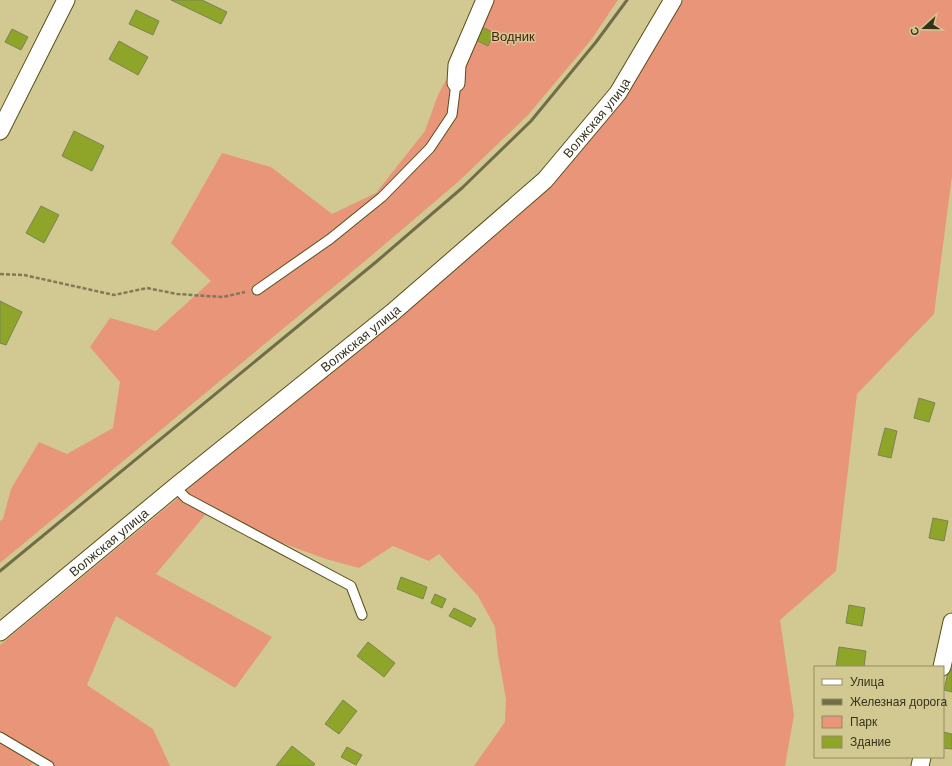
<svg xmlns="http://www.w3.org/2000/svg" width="952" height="766" font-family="Arial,sans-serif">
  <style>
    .green { fill: #e89579 }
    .building { fill: #8ea529; stroke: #788552 }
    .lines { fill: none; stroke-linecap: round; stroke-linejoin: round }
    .lane-casing { stroke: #584f1a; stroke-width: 11 }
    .street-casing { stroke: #584f1a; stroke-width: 19 }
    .path { stroke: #7f7a53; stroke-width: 2.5; stroke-dasharray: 4 2; stroke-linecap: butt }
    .lane { stroke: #fff; stroke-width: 9 }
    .street { stroke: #fff; stroke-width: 17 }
    .rail { stroke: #716c49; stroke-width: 3 }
    .labels { text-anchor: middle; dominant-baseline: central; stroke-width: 3; stroke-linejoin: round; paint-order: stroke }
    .park-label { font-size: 13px; fill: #4b2010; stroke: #d2c992 }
    .street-label { font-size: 13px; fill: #36331c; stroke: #d2c992 }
  </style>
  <rect width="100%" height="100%" fill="#d2c992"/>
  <g class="green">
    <polygon points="489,0 618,0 591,40 528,115 458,182 371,256 0,563 0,521 3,519 11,489 39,442 67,454 113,428 120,382 90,347 110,318 156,331 211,281 171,243 222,153 271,167 332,214 376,193 425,131 438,95"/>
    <polygon points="683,0 952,0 952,176 934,314 857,394 836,571 780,620 794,715 785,766 474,766 505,722 506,699 498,655 495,627 478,596 439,554 429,561 393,546 359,568 326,559 205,515 156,574 272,637 235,688 116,616 87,685 153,729 170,766 37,766 33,764 30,766 0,766 0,645 172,503 215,465 625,97"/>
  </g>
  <g class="building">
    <polygon points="171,0 202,0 227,12 221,24"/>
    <polygon points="136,10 159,21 153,35 129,24"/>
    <polygon points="480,26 494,33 488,46 474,39"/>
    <polygon points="12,29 28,37 21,50 5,42"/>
    <polygon points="119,41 148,57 138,75 109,59"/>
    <polygon points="74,131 104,146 92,171 62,156"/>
    <polygon points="41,206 59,215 44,243 26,233"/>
    <polygon points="0,301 22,312 6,345 0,343"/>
    <polygon points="919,398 935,403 929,422 914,418"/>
    <polygon points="885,428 897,431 891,458 878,455"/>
    <polygon points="933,518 948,521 944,541 929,538"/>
    <polygon points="401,577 427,587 423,599 397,589"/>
    <polygon points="435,594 446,599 442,608 431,603"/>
    <polygon points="849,605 865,608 862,626 846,623"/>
    <polygon points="454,608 476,619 471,627 449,616"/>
    <polygon points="368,642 395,663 384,677 357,656"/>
    <polygon points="839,647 866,651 864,667 836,667"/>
    <polygon points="949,668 952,669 952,692 944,690"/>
    <polygon points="343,700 357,711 339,734 325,724"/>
    <polygon points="943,732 952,734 952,749 943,748"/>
    <polygon points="292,746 315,764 313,766 276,766"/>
    <polygon points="347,747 362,755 356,765 341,757"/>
  </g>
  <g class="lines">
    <defs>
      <g id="lane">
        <polyline points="257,290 330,239 382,197 430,148 452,115 456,83"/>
        <polyline points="175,487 186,498 351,586 362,615"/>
        <polyline points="0,737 49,766"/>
      </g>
      <g id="street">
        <polyline points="456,83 457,65 485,0"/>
        <polyline points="0,131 66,0"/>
        <path id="s1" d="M0 632 175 487 393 312 545 180 618 93 673 0"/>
        <polyline points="942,667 952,622"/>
        <polyline points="920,766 922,757"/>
      </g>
    </defs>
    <use href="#lane" class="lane-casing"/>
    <use href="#street" class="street-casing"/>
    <polyline class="path" points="0,274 24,275 114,295 147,288 177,294 223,297 245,292"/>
    <use href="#lane" class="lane"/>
    <use href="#street" class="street"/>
    <polyline class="rail" points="0,571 376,262 462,188 531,121 596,42 627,0"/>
  </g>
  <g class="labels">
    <g class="park-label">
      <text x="513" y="36">Водник</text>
    </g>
    <g class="street-label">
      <text stroke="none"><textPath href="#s1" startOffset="789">Волжская улица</textPath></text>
      <text stroke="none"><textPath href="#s1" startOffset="465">Волжская улица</textPath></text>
      <text stroke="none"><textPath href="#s1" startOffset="141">Волжская улица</textPath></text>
    </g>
  </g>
  <rect x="814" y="666" width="130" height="92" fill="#d2c992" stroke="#948d63"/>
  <rect x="822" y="679" width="20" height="6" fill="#ffffff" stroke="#948d63"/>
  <text x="850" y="686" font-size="12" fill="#36331c">Улица</text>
  <rect x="822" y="699" width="20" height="6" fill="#716c49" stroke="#948d63"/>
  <text x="850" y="706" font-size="12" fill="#36331c">Железная дорога</text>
  <rect x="822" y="716" width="20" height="12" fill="#e89579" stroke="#948d63"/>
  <text x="850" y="726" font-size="12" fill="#36331c">Парк</text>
  <rect x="822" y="736" width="20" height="12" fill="#8ea529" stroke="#948d63"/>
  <text x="850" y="746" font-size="12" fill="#36331c">Здание</text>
  <g transform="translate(924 28) rotate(249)" stroke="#d2c992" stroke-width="3" paint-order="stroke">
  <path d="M0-3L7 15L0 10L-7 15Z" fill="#36331c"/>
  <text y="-6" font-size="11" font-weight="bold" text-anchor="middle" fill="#36331c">С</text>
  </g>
</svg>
